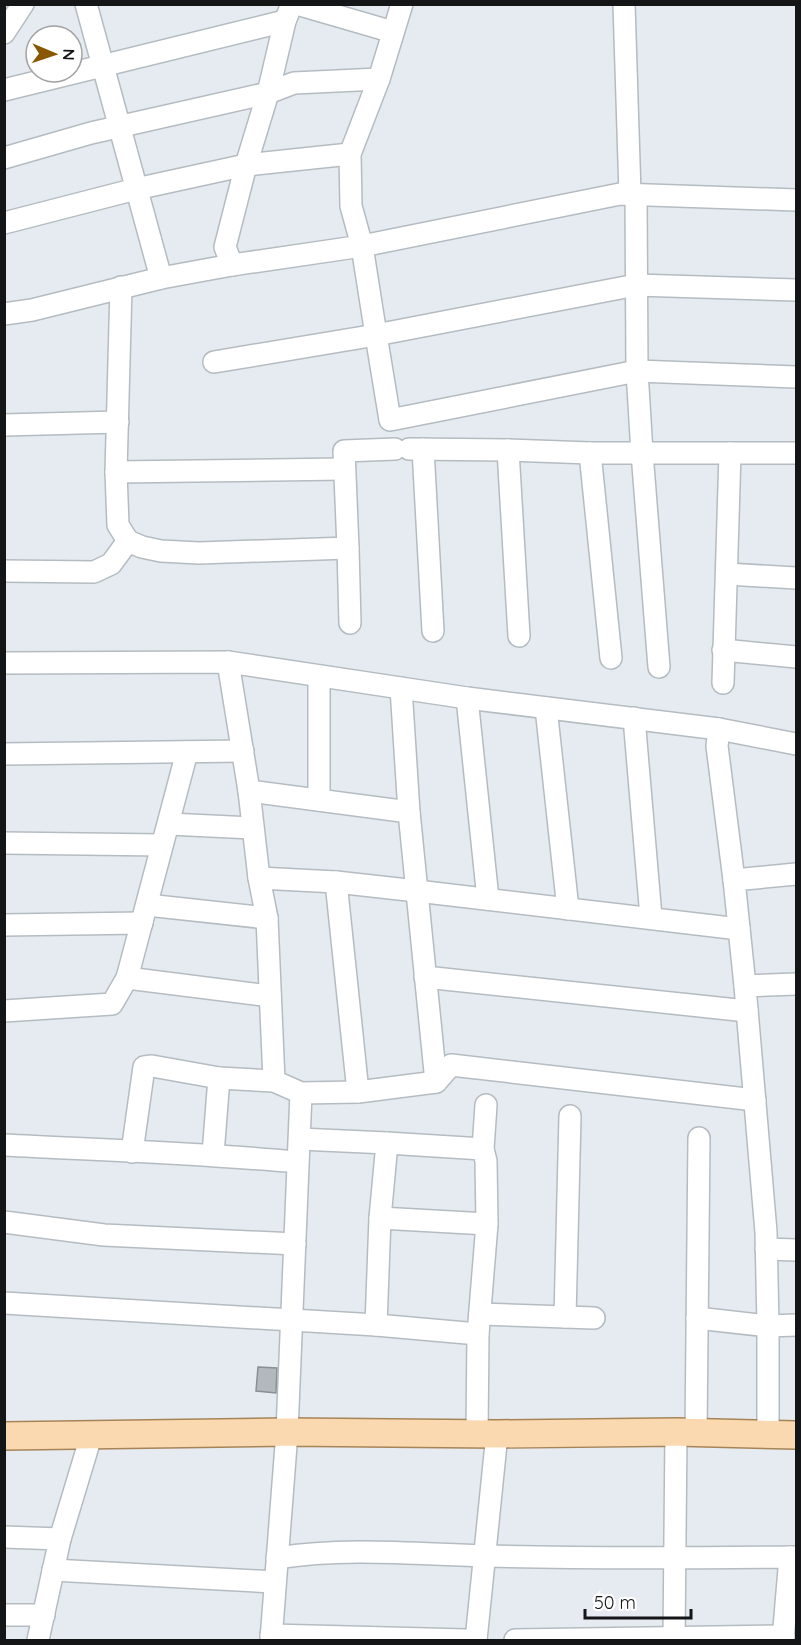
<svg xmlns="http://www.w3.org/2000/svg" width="801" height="1645" font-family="Quicksand,sans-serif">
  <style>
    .building { fill: #b2b8bd; stroke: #898f94; stroke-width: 1.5 }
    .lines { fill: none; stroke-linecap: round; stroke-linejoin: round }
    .minor-casing { stroke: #b5bcc1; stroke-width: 24 }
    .major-casing { stroke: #a78458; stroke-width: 30 }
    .minor { stroke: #fff; stroke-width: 21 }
    .major { stroke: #fad9b0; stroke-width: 27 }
  </style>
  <rect width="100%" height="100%" fill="#e5ebf0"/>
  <polygon class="building" points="258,1367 277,1368 276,1393 256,1391"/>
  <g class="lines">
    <defs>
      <g id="minor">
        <polyline points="86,4 161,278"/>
        <polyline points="402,4 379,79 350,154 351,206 362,246 376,335 636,285 796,290"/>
        <polyline points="624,4 630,194"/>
        <polyline points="4,33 23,4"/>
        <polyline points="4,90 285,21"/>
        <polyline points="4,158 91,133 268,93 285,21 292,4 300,5 393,32"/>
        <polyline points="4,223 136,189 246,165 350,154"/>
        <polyline points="232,265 225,247 246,165 268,93 294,83 379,79"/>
        <polyline points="121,287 116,472 118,525 128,541 142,547 161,551 199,553 348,548 344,451 395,449"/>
        <polyline points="4,314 32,310 161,278 232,265 362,246 620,194 796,200"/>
        <polyline points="214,362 376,335 390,420 637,371 796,377"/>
        <polyline points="4,425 118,422"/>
        <polyline points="409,449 508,450"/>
        <polyline points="423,449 433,631"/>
        <polyline points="116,472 344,469"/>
        <polyline points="348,548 350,623"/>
        <polyline points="4,571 94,572 111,564 128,541"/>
        <polyline points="727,574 796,578"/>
        <polyline points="519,636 508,450 590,453"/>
        <polyline points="723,650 796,657"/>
        <polyline points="611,658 590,453 642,453 637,371 636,194"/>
        <polyline points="228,662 249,791 259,878 267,918 274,1081 301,1093 358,1092 436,1082 451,1065 755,1100"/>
        <polyline points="4,663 228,662 467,698 719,729 796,744"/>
        <polyline points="659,667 642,453 796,453"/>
        <polyline points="319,676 319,800"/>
        <polyline points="723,683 730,453"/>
        <polyline points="401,688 409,812 436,1082"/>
        <polyline points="467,698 488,899"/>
        <polyline points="546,708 568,909"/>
        <polyline points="634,718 651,917"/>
        <polyline points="719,729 717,746 734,880"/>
        <polyline points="4,754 243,751"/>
        <polyline points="249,791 409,812"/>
        <polyline points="169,824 252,828"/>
        <polyline points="4,843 162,845"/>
        <polyline points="259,878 336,882 417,891 739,929"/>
        <polyline points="336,882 358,1092"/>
        <polyline points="147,905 267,918"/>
        <polyline points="4,925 142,923"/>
        <polyline points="425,977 747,1011"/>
        <polyline points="127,978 270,996"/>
        <polyline points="745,986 734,880 796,874"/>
        <polyline points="4,1011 112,1004 127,978 187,752"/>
        <polyline points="300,1139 387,1143 380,1218 487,1224 478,1334"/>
        <polyline points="387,1143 483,1149 486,1161 487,1224"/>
        <path d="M4 1145C102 1150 200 1153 297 1162"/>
        <polyline points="483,1149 486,1105"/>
        <polyline points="132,1152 144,1067 152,1066 219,1078 274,1081"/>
        <polyline points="213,1154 219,1078"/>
        <polyline points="4,1222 104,1235 295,1244"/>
        <polyline points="766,1249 796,1250"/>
        <polyline points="4,1303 376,1325 478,1334 477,1434"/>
        <polyline points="480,1314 565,1317 570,1116"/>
        <polyline points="565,1317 594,1318"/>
        <polyline points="697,1318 768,1326 766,1232 745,986 796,984"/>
        <polyline points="376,1325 380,1218"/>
        <polyline points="696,1433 699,1138"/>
        <polyline points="768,1434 768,1326 796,1325"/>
        <polyline points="4,1537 60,1539"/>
        <path d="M277 1558C346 1547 416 1554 486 1556 589 1559 693 1558 796 1557"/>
        <polyline points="53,1570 275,1582"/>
        <polyline points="4,1615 44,1615"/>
        <polyline points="271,1635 465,1640"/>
        <polyline points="38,1640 60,1539 92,1433"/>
        <polyline points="271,1640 287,1432 301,1093"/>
        <polyline points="476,1640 497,1434"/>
        <polyline points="515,1640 784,1636"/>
        <polyline points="674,1640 676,1432"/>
        <polyline points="783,1640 790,1557"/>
      </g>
      <polyline id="major" points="4,1436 287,1432 497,1434 676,1432 796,1435"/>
    </defs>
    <use href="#minor" class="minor-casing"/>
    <use href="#major" class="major-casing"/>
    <use href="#minor" class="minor"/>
    <use href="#major" class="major"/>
  </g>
  <rect width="801" height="1645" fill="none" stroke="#131517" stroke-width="12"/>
  <g transform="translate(54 54) rotate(92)"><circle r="28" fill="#ffffff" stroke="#a1a1a2" stroke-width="1.5"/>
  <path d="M0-4.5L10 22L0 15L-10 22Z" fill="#895700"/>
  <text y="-9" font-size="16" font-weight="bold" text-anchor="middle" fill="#131517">N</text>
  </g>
  <path d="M585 1609v9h106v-9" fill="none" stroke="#131517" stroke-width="3"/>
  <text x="594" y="1609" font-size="18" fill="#131517" stroke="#ffffff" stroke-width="4.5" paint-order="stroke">50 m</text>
</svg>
